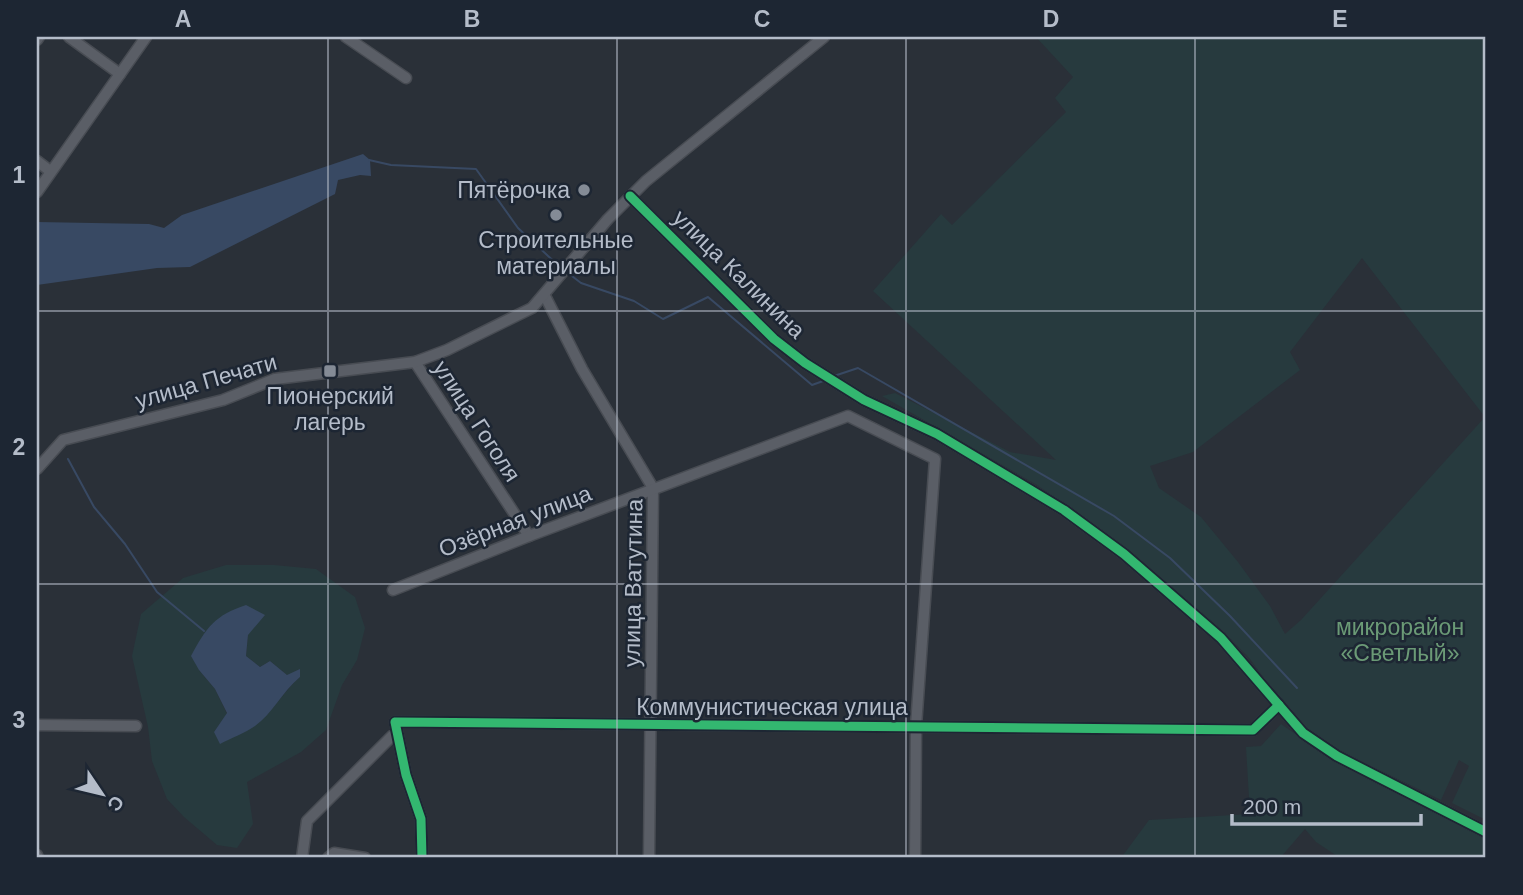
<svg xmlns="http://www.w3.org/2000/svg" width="1523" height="895" font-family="Helvetica,sans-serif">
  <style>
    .green { fill: #273a3e; fill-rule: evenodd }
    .water { fill: #384963 }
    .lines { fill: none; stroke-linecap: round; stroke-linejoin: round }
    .stream { stroke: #384963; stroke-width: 2 }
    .minor-casing { stroke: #484c53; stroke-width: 13 }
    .minor { stroke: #5a5e66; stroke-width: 10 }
    .cycleway-casing { stroke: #1d2633; stroke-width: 13 }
    .cycleway { stroke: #33b770; stroke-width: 9 }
    .grid { fill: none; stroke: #b4bcc9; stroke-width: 2; stroke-opacity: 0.55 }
    .poi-dot { fill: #848b96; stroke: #1d2633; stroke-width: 2.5 }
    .labels { text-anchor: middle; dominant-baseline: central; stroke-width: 5; stroke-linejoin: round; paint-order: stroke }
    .poi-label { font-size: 23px; fill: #b4bcc9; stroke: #1d2633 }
    .street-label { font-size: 23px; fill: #b4bcc9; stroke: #1d2633 }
    .park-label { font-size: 23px; fill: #6b9a76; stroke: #1d2633 }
    .neatline { fill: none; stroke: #b4bcc9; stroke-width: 2.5 }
    .grid-label { font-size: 23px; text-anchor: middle; font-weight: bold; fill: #b4bcc9 }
  </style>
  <rect width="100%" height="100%" fill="#2a3038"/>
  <g class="green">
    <path d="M1036 37H1486V820L1452 803 1469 766 1459 760 1441 800 1305 734 1250 659 1224 632 1124 546 1037 485 882 396 895 393 1010 452 1056 460 873 291 941 214 952 225 1066 112 1055 98 1073 77ZM1362 258 1485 417 1301 620 1285 634 1270 606 1238 562 1201 517 1159 488 1150 466 1193 452 1300 370 1290 352Z"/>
    <path d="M226 565H274L316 569 355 597 365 628 357 660 342 685 326 730 301 752 247 782 253 824 237 848 217 845 184 817 167 799 152 761 148 727 132 656 141 614 183 578ZM248 635 246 656 260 667 270 661 287 675 300 677C281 693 261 731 237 733 229 734 221 732 214 732L227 714 215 689 199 670Z"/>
    <polygon points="1281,724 1332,760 1486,837 1486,858 1340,858 1316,842 1305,829 1280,858 1121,858 1149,820 1250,814 1246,747 1261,746"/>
  </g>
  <g class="water">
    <polygon points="363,154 370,160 371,176 360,175 338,180 335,194 190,267 157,268 37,285 37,222 149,224 164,228 182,215"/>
    <path d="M246 605 265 615 248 635 246 656 260 667 270 661 287 675 300 669V677C282 692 272 714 255 726 245 733 231 738 220 744L214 732 227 713 215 689 199 670 191 656C206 628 215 615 246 605Z"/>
  </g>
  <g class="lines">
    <g class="stream">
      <polyline points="369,160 391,165 476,169 518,228 561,268"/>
      <polyline points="568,273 581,283 634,301 663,319 708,297 812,385 826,380"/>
      <polyline points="834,376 858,368 1114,516 1170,558 1230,616 1297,688"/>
      <polyline points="68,459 94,507 125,544 157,592 204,631"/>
    </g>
    <defs>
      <g id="minor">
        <polyline points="69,37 120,74"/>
        <polyline points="346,37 406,78"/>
        <polyline points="37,40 39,37"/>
        <polyline points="37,161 50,171"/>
        <polyline points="37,192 146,37"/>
        <polyline points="630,196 774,339 805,363 864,400 937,434 1064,510 1124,554 1221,638 1303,733 1337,756 1486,832"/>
        <polyline points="545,296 582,369 653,488 649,858"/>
        <polyline points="415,362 529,536"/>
        <polyline points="37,469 63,440 223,400 275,379 415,362 447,350 532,308 608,219 646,181 824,37"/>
        <polyline points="393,590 529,536 848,416 935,459 916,726 915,858"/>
        <polyline points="37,725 136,726"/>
        <polyline points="37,855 38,858"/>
        <polyline points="302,858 307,821 392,736 397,734"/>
        <polyline points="328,858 334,853 365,858"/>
        <polyline points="422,858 421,819 406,775 395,722 1253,730 1279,705"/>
      </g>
    </defs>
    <use href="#minor" class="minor-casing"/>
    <use href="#minor" class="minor"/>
    <defs>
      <g id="cycleway">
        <polyline points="630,196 774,339 805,363 864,400 937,434 1064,510 1124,554 1221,638 1303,733 1337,756 1486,832"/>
        <polyline points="422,858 421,819 406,775 395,722 1253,730 1279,705"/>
      </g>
    </defs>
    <use href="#cycleway" class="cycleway-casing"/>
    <use href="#cycleway" class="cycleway"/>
  </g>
  <path class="grid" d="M328 37V858M617 37V858M906 37V858M1195 37V858M37 311H1486M37 584H1486"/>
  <g class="poi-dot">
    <circle cx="584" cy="190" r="7"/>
    <circle cx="556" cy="215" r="7"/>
    <rect x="323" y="364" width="14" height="14" rx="3.5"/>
  </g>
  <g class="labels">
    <g class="poi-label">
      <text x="570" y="190" text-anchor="end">Пятёрочка</text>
      <text x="556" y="240">Строительные<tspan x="556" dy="26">материалы</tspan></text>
      <text x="330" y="396">Пионерский<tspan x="330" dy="26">лагерь</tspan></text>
    </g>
    <g class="street-label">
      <text transform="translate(739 274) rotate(44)">улица Калинина</text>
      <text transform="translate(206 381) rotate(-16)">улица Печати</text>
      <text transform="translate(477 421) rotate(57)">улица Гоголя</text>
      <text transform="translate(515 521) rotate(-21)">Озёрная улица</text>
      <text transform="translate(633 583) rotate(-89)">улица Ватутина</text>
      <text x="772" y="707">Коммунистическая улица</text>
    </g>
    <g class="park-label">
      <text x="1400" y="627">микрорайон<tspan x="1400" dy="26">«Светлый»</tspan></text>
    </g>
  </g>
  <rect width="1523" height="895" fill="none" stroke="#1d2633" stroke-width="77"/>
  <g transform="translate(102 794) rotate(125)" stroke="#1d2633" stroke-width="5" paint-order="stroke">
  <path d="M0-5L12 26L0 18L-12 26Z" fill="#b4bcc9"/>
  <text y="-10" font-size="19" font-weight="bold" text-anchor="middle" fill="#b4bcc9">С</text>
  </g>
  <path d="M1232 814v10h189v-10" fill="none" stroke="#b4bcc9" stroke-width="3.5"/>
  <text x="1243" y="814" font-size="21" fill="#b4bcc9" stroke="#1d2633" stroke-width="5" paint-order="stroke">200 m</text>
  <rect x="38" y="38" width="1446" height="818" class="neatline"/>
  <g class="grid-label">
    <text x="183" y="27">A</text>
    <text x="472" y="27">B</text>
    <text x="762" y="27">C</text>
    <text x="1051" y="27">D</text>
    <text x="1340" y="27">E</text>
    <text x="19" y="183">1</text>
    <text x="19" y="455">2</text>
    <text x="19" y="728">3</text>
  </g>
</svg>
